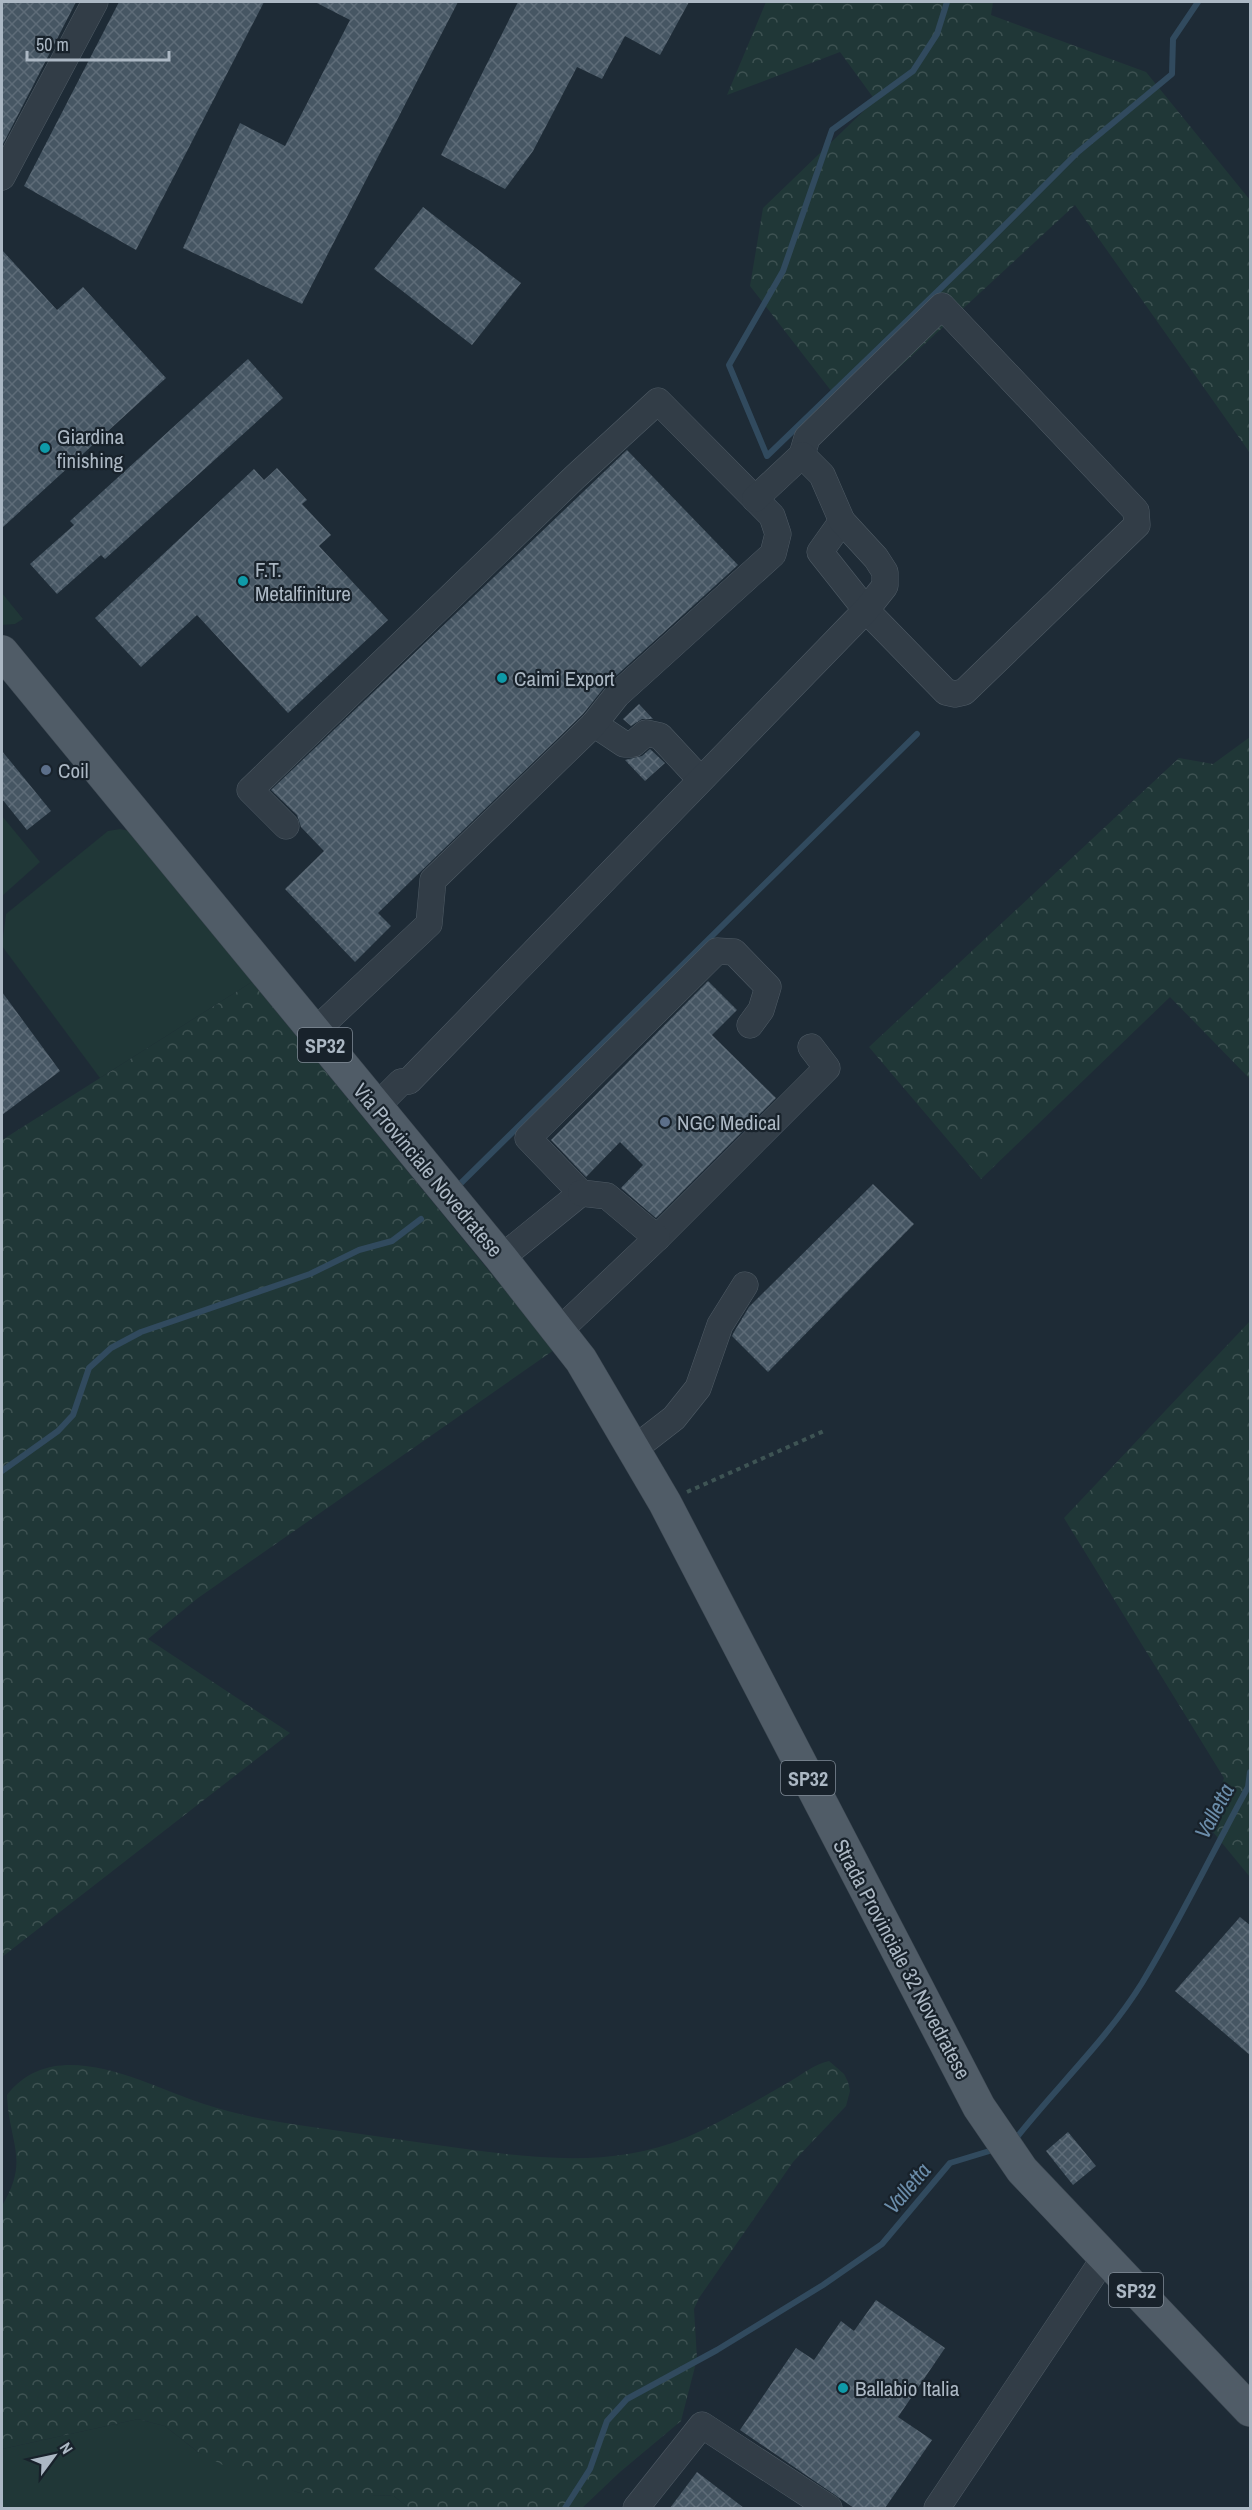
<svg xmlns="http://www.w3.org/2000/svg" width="1252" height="2510" font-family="'Archivo Narrow',sans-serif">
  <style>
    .grass { fill: #203737 }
    .forest { fill: url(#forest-crowns) }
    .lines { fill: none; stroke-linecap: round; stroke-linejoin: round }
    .stream { stroke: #314a5e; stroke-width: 6 }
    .building { fill: url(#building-cross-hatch) }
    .minor-casing { stroke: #4f5b65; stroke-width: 27 }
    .major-casing { stroke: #3b4650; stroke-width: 34 }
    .path { stroke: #3e5454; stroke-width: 4; stroke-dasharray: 4.5 4.5; stroke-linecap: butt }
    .minor { stroke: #323d47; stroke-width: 26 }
    .major { stroke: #505c67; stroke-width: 33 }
    .culture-dot { fill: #0f9aa8; stroke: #18222b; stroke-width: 2 }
    .service-dot { fill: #5c6f8a; stroke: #18222b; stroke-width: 2 }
    .labels { text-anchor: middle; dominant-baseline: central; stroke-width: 4.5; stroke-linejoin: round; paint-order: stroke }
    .shield { fill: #18222b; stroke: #808b96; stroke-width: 1.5 }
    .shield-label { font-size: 20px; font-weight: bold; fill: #acb8c4 }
    .poi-label { font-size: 21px; fill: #acb8c4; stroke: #18222b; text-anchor: start }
    .street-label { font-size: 21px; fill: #acb8c4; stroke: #18222b }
    .water-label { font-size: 22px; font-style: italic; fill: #6b8daa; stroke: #18222b }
  </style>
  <defs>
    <pattern id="forest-crowns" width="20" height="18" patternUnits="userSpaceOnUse" patternTransform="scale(1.5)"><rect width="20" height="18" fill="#203737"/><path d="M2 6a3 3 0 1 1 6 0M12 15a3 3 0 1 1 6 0" fill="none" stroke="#3e5252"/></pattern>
    <pattern id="building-cross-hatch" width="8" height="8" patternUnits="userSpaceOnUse" patternTransform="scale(1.5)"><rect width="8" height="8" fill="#465663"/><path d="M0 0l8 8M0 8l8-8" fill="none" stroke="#5e6c78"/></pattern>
  </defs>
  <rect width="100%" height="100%" fill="#1e2b36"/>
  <g class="grass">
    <polygon points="2,593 23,619 15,624 2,625"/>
    <polygon points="2,816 40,862 2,896"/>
    <polygon points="120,829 130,831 205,916 252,982 100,1078 2,946 6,914 108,831"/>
    <polygon points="138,2419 165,2426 198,2452 297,2492 343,2498 377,2495 394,2496 409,2508 2,2508 2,2449"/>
  </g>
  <g class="forest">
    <polygon points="766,2 993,2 991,15 1146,72 1250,200 1250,453 1075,205 849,414 750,286 763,208 875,100 840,52 727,95"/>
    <polygon points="1250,737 1250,1079 1170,997 981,1179 869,1047 1179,758 1213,764"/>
    <polygon points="252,982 554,1350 198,1598 148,1639 290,1733 2,1957 2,1140"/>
    <polygon points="1250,1321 1250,1877 1208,1826 1224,1778 1064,1518"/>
    <path d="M829 2061 844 2074 848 2082 850 2091 846 2106 793 2162 699 2298 694 2309 697 2359 681 2421 620 2472 582 2508H409L394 2496 377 2495 353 2499 324 2497 297 2492 240 2474 198 2452 165 2426 138 2419 2 2449V2206C30 2159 9 2144 7 2095 56 2032 145 2085 204 2104 237 2115 271 2121 305 2126 352 2133 398 2139 444 2146 524 2157 608 2170 685 2138 721 2123 755 2101 789 2082 801 2075 815 2064 829 2061Z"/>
  </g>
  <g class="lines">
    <g class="stream">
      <polyline points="947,2 937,34 913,71 832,130 783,271 729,365 767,456 974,256 1078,152 1172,74 1173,39 1198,2"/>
      <polyline points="460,1184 917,734"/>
      <polyline points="2,1471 58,1431 73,1415 89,1368 111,1348 141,1332 310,1274 359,1250 392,1241 421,1219"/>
      <path d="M1013 2142C1055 2088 1106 2041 1142 1983 1180 1921 1213 1851 1248 1787L1250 1772"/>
      <polyline points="565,2508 590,2469 607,2421 627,2399 717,2350 823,2285 882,2244 950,2163 996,2149"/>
    </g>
  </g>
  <g class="building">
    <polygon points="2,2 76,2 2,146"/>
    <polygon points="119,2 264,2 136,250 24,186"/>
    <polygon points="315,2 458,2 302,304 183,248 240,123 285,146 350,20"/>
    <polygon points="518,2 689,2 660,55 625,36 602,79 577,67 533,151 505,189 441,155"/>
    <polygon points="423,207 521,283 472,345 374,269"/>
    <polygon points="2,250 57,310 83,287 166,378 2,528"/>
    <polygon points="248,359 283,398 105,559 101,555 57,594 30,564 74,525 70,521"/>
    <polygon points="627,450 738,565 607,684 583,714 378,913 391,926 355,962 285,889 324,851 301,827 297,815 271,790"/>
    <polygon points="277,468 307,500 302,504 331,535 319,546 388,620 288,713 197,615 141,667 95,618 254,469 264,480"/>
    <polygon points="639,704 653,719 642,719 631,726 623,719"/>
    <polygon points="650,749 665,763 645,781 625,760 642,756"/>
    <polygon points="2,751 51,811 27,830 2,799"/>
    <polygon points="708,981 737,1010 712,1035 776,1098 656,1218 621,1188 643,1165 620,1142 586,1177 551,1140"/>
    <polygon points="2,992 60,1071 2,1115"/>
    <polygon points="873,1184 914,1224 768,1372 732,1336 734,1332 749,1307"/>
    <polygon points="1240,1917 1251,1926 1251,2056 1175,1991"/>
    <polygon points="1068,2132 1096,2166 1073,2185 1046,2151"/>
    <polygon points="876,2300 945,2348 898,2417 932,2440 885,2508 854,2508 740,2430 796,2348 814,2360 841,2321 854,2331"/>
    <polygon points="697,2472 744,2508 670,2508"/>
  </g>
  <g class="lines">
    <defs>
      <g id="minor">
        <polyline points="2,177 95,2"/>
        <polyline points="802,455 807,438 942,306 1136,511 1137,525 964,692 955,694 946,692 866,610 820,552 842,521"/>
        <polyline points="594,724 624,744 633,744 646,733 660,736 700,779"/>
        <polyline points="286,826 250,790 575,477 658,401 772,516 778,534 773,554 617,695 594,724 433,880 429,924 314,1032"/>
        <polyline points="376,1107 401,1082 409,1081 866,610 885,586 885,572 876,558 842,521 822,475 802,455 755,499"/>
        <polyline points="657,1238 827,1068 811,1047"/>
        <polyline points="501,1258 581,1193 528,1138 717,951 734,952 768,987 761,1010 750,1025"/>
        <polyline points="559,1331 657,1238 607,1196 581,1193"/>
        <polyline points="634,1449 674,1418 698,1388 720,1325 745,1285"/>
        <polyline points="636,2508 702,2425 829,2508"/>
        <polyline points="937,2508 1105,2257"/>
      </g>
      <polyline id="major" points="2,652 501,1258 581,1360 665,1503 979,2107 1022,2170 1250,2410"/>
    </defs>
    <use href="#minor" class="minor-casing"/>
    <use href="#major" class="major-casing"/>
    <polyline class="path" points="687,1492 824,1431"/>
    <use href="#minor" class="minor"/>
    <use href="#major" class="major"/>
  </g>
  <g class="culture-dot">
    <circle cx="45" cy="448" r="6"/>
    <circle cx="243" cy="581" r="6"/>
    <circle cx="502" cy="678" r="6"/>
    <circle cx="843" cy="2388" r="6"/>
  </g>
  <g class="service-dot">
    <circle cx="46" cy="770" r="6"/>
    <circle cx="665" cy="1122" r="6"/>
  </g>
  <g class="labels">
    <g class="shield">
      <rect x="298" y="1028" width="54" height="34" rx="4.5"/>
      <rect x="781" y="1761" width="54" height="34" rx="4.5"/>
      <rect x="1109" y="2273" width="54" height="34" rx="4.5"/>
    </g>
    <g class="shield-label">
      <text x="325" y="1045">SP32</text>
      <text x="808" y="1778">SP32</text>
      <text x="1136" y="2290">SP32</text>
    </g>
    <g class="poi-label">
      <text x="57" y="436">Giardina<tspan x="57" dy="24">finishing</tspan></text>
      <text x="255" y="569">F.T.<tspan x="255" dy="24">Metalfiniture</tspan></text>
      <text x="514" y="678">Caimi Export</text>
      <text x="58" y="770">Coil</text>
      <text x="677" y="1122">NGC Medical</text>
      <text x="855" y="2388">Ballabio Italia</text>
    </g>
    <g class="street-label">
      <text transform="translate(428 1170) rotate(50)">Via Provinciale Novedratese</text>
      <text transform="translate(902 1959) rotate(62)">Strada Provinciale 32 Novedratese</text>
    </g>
    <g class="water-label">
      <text transform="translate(1214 1811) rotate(-62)">Valletta</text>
      <text transform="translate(907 2188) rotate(-50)">Valletta</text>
    </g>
  </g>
  <rect width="1252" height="2510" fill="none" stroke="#acb8c4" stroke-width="6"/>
  <g transform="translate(54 2456) rotate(57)" stroke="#18222b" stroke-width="4.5" paint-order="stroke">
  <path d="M0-4.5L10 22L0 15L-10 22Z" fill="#acb8c4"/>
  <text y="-9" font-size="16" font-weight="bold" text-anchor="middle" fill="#acb8c4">N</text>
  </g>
  <path d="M27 51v9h142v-9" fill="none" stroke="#acb8c4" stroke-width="3"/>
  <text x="36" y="51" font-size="18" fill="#acb8c4" stroke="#18222b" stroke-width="4.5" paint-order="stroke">50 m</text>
</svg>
